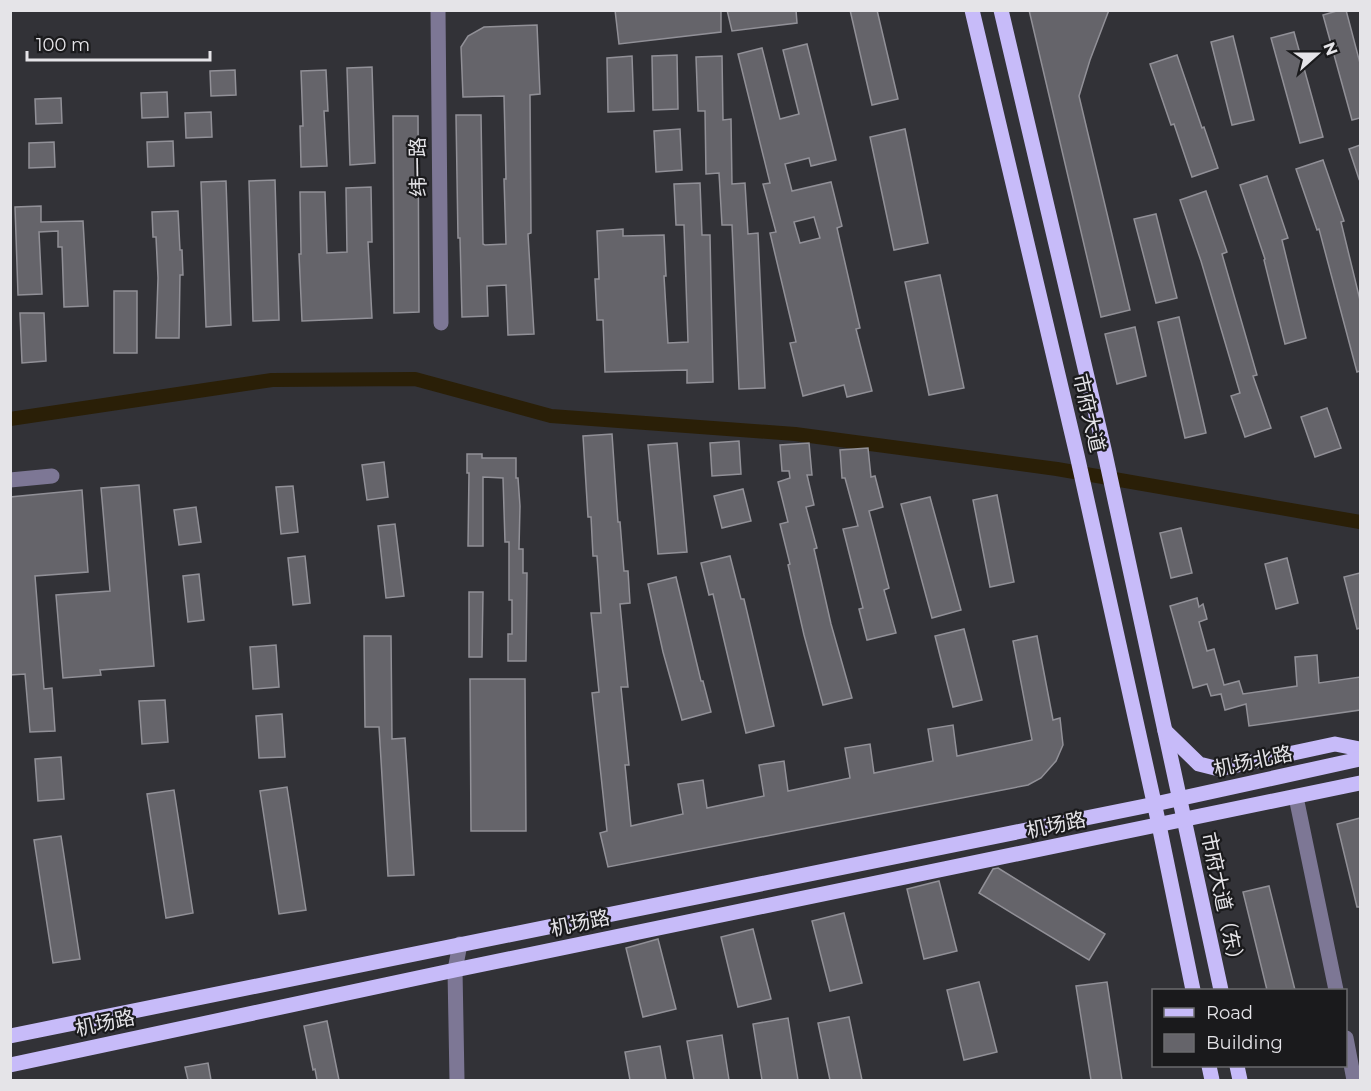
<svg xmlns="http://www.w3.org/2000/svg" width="1371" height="1091" font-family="Montserrat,'Noto Sans SC',sans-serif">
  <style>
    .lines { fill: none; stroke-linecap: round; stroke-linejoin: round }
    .canal { stroke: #2a1f07; stroke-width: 14 }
    .building { fill: #65646a; stroke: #919097; stroke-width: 1.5; fill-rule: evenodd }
    .minor { stroke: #7d7795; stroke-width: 15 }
    .major { stroke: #c7bbf9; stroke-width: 15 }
    .labels { text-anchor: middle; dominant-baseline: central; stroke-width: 4.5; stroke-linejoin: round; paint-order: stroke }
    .street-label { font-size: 20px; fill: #e5e4e8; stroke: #1a1a1c }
  </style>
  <rect width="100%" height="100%" fill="#323237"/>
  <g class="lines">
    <polyline class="canal" points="10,419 272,380 415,379 551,416 795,434 1057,469 1360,522"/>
  </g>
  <g class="building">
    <polygon points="615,10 721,10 721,32 619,44"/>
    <polygon points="727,10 796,10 797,23 732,31"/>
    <polygon points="850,10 877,10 898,99 872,105"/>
    <polygon points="1029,10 1109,10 1090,60 1079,96 1130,310 1101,317"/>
    <polygon points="1340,10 1346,10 1360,63 1360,118 1352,120 1323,15"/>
    <polygon points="537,25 540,94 530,95 531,233 528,234 534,334 508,335 506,285 487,286 488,316 462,317 460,238 458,238 456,115 481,115 483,244 485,245 506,244 504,179 506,179 504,96 463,97 461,47 468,36 484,27"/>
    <polygon points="1294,32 1323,137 1300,143 1271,38"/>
    <polygon points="1233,36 1254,120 1232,125 1211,42"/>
    <path d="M807 44 836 160 811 166 809 158 785 164 792 191 831 182 842 226 837 228 860 328 856 329 872 391 847 397 844 385 803 396 790 343 796 342 770 233 776 232 763 184 770 183 738 54 762 48 780 119 799 114 783 50ZM814 217 820 238 800 243 794 222Z"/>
    <polygon points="677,55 678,109 653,110 652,56"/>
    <polygon points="1177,55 1202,128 1204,127 1218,168 1192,177 1174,124 1171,125 1150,64"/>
    <polygon points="632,56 634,111 608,112 607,58"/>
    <polygon points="722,56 723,120 731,119 732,184 745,183 748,234 758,233 765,388 739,389 732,225 722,225 719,173 706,174 705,111 698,111 696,57"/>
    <polygon points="372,67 375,163 350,165 347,68"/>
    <polygon points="235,70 236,95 211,96 210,71"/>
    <polygon points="326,70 328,111 324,111 327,166 301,167 300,126 303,126 301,71"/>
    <polygon points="167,92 168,117 142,118 141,93"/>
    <polygon points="61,98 62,123 36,124 35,99"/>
    <polygon points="211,112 212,137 186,138 185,113"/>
    <polygon points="393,116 418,116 419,312 394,313"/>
    <polygon points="680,129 682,170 656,172 654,131"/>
    <polygon points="905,129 928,243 894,250 870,137"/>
    <polygon points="173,141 174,166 148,167 147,142"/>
    <polygon points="54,142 55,167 29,168 29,143"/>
    <polygon points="1360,145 1360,178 1359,179 1349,149"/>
    <polygon points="1323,160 1344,221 1341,222 1360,300 1360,371 1357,372 1319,229 1317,230 1296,169"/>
    <polygon points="1267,176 1288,238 1282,240 1306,338 1285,344 1264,260 1265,259 1240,185"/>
    <polygon points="275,180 279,320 253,321 249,181"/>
    <polygon points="226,181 231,325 206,327 201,182"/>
    <polygon points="700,183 702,235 710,235 713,382 687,383 687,370 605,372 603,320 597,320 595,279 599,279 597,231 623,229 623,236 664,235 666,276 664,276 668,343 688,342 684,225 676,225 674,184"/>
    <polygon points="371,187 372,242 368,242 372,318 302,321 299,254 301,254 300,192 325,192 327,253 347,252 346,188"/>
    <polygon points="1206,191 1227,252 1222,254 1257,375 1253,376 1271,428 1245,437 1231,396 1240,393 1201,261 1180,200"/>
    <polygon points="41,206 41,222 83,221 88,306 64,307 62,247 58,247 58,231 39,232 42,294 18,295 15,207"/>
    <polygon points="178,211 180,250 182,250 183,275 180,275 179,338 156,338 158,278 156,237 153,237 152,212"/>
    <polygon points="1156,214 1177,298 1156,303 1134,219"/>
    <polygon points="940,275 964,388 929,395 905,282"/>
    <rect x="114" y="291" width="23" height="62"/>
    <polygon points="20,313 44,313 46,361 22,363"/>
    <polygon points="1179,317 1206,433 1185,438 1158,322"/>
    <polygon points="1135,327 1146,376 1117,384 1105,334"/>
    <polygon points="1327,408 1341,448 1315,457 1301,417"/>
    <polygon points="612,434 618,522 620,522 624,571 628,571 630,603 620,604 628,687 621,687 629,765 625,765 631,826 683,814 678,784 703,780 707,808 764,796 759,765 784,761 788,791 850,778 845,748 870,744 874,773 933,761 928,729 953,725 957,756 1032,740 1013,641 1037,636 1053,720 1060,718 1063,745 1056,761 1041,778 1028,785 608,867 600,833 607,831 592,693 599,692 591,613 601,613 597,556 593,556 591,517 588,517 583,436"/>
    <polygon points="739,441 741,474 712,476 710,443"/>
    <polygon points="677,443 687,552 658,554 648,445"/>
    <polygon points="809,443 812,475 807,475 814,505 806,507 817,548 814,549 831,624 852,698 823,705 804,635 788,565 790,564 780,524 788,522 778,482 790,478 789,471 782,471 780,445"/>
    <polygon points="868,448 871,477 875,476 883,507 869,511 889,588 884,590 896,633 867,640 859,609 863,608 843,529 858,526 845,478 842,478 840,450"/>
    <polygon points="467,454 482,454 482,458 516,458 516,478 518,478 520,506 519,549 523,549 523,573 527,573 526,661 508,661 508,634 512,634 512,600 509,600 509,542 505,542 503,478 483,477 483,546 468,546 469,473 467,473"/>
    <polygon points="384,462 388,497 367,500 362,465"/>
    <polygon points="139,485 154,666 100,670 101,675 63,678 56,595 110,591 101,488"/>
    <polygon points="293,486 298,532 281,534 276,487"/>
    <polygon points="743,489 751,521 722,528 714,496"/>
    <polygon points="82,490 88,572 35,576 44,689 52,688 55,731 30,732 25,674 10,675 10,497"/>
    <polygon points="997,495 1014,582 990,587 973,500"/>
    <polygon points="930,497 961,610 932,618 901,504"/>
    <polygon points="196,507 201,542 179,545 174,510"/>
    <polygon points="395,524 404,596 386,598 378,526"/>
    <polygon points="1181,528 1192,573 1171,578 1160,533"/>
    <polygon points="305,556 310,603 293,605 288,558"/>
    <polygon points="730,556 741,599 744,599 774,726 746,733 713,594 709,595 701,563"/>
    <polygon points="1287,558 1298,603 1276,609 1265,564"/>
    <polygon points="1360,573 1360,628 1357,629 1344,577"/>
    <polygon points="199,574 204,620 188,622 183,576"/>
    <polygon points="676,577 701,681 703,681 711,712 682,720 663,652 648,584"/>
    <polygon points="469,592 483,592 482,657 469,657"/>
    <polygon points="1197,598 1199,607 1203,604 1207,619 1199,622 1207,651 1214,649 1224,685 1239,681 1243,694 1297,686 1295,657 1317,655 1319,683 1360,677 1360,710 1249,726 1246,704 1225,710 1221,694 1211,696 1207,684 1193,688 1170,606"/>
    <polygon points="964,629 982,700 953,707 935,636"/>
    <polygon points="364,636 391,636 392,739 405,738 414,875 388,876 379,727 365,727"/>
    <polygon points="276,645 279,687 253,689 250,647"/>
    <polygon points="470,679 525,679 526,831 471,831"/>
    <polygon points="165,700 168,742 142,744 139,701"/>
    <polygon points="282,714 285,757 259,758 256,716"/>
    <polygon points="61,757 64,799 38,801 35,759"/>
    <polygon points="287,787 306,910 279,914 260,791"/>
    <polygon points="174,790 193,913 166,918 147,794"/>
    <polygon points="1360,818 1360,907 1357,907 1337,824"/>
    <polygon points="61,836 80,959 53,963 34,840"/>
    <polygon points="998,868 1105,934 1089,960 979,893 993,869"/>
    <polygon points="939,881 957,951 924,959 907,889"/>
    <polygon points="1269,886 1295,990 1267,990 1243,892"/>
    <polygon points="844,913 862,983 830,991 812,921"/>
    <polygon points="753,929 771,999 738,1007 721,937"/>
    <polygon points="658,939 676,1009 643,1017 626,948"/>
    <polygon points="979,982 997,1052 964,1060 947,990"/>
    <polygon points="1107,982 1122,1080 1091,1080 1076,986"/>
    <polygon points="849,1017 862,1080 830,1080 818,1023"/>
    <polygon points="788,1018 798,1080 762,1080 753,1024"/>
    <polygon points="327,1021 339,1080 317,1080 315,1069 313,1070 304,1026"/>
    <polygon points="722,1035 729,1080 694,1080 687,1041"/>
    <polygon points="660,1046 666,1080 630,1080 625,1052"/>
    <polygon points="208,1063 211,1080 188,1080 185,1067"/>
  </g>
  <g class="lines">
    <g class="minor">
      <polyline points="438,10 441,323"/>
      <polyline points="10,480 52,476"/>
      <polyline points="1296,797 1336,990"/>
      <polyline points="1346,1038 1354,1080"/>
      <polyline points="457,1080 455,970 460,944"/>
    </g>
    <g class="major">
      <polyline points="972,10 1077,455 1159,825 1193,990"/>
      <polyline points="1001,10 1104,449 1221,990"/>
      <polyline points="1165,731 1199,764 1219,769 1335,744 1360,749"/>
      <polyline points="10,1036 1155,804 1360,759"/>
      <polyline points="10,1065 455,970 1360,783"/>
      <polyline points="1209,1066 1212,1080"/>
      <polyline points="1237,1066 1240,1080"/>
    </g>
  </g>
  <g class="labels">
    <g class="street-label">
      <text transform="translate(418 167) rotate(-91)">纬一路</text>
      <text transform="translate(1089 413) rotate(77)">市府大道</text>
      <text transform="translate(1253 761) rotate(-12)">机场北路</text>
      <text transform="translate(1056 825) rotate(-12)">机场路</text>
      <text transform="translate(1223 901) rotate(78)">市府大道（东）</text>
      <text transform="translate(580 923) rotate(-12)">机场路</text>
      <text transform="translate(105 1023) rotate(-12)">机场路</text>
    </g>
  </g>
  <rect width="1371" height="1091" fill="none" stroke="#e5e4e8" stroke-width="24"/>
  <rect x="1152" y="989" width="195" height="78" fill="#1a1a1c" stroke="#6b6b6e" stroke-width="1.5"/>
  <rect x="1164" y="1008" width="30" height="9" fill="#c7bbf9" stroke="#6b6b6e" stroke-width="1.5"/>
  <text x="1206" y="1019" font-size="18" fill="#e5e4e8">Road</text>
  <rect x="1164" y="1034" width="30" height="18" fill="#65646a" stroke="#6b6b6e" stroke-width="1.5"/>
  <text x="1206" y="1049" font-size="18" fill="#e5e4e8">Building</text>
  <g transform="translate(1317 54) rotate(69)" stroke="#1a1a1c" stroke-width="4.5" paint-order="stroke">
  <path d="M0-4.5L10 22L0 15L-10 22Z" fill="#e5e4e8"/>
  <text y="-9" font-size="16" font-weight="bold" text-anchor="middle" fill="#e5e4e8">N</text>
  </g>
  <path d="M27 51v9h183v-9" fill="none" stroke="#e5e4e8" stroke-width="3"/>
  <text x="36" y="51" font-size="18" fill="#e5e4e8" stroke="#1a1a1c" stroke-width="4.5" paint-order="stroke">100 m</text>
</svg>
